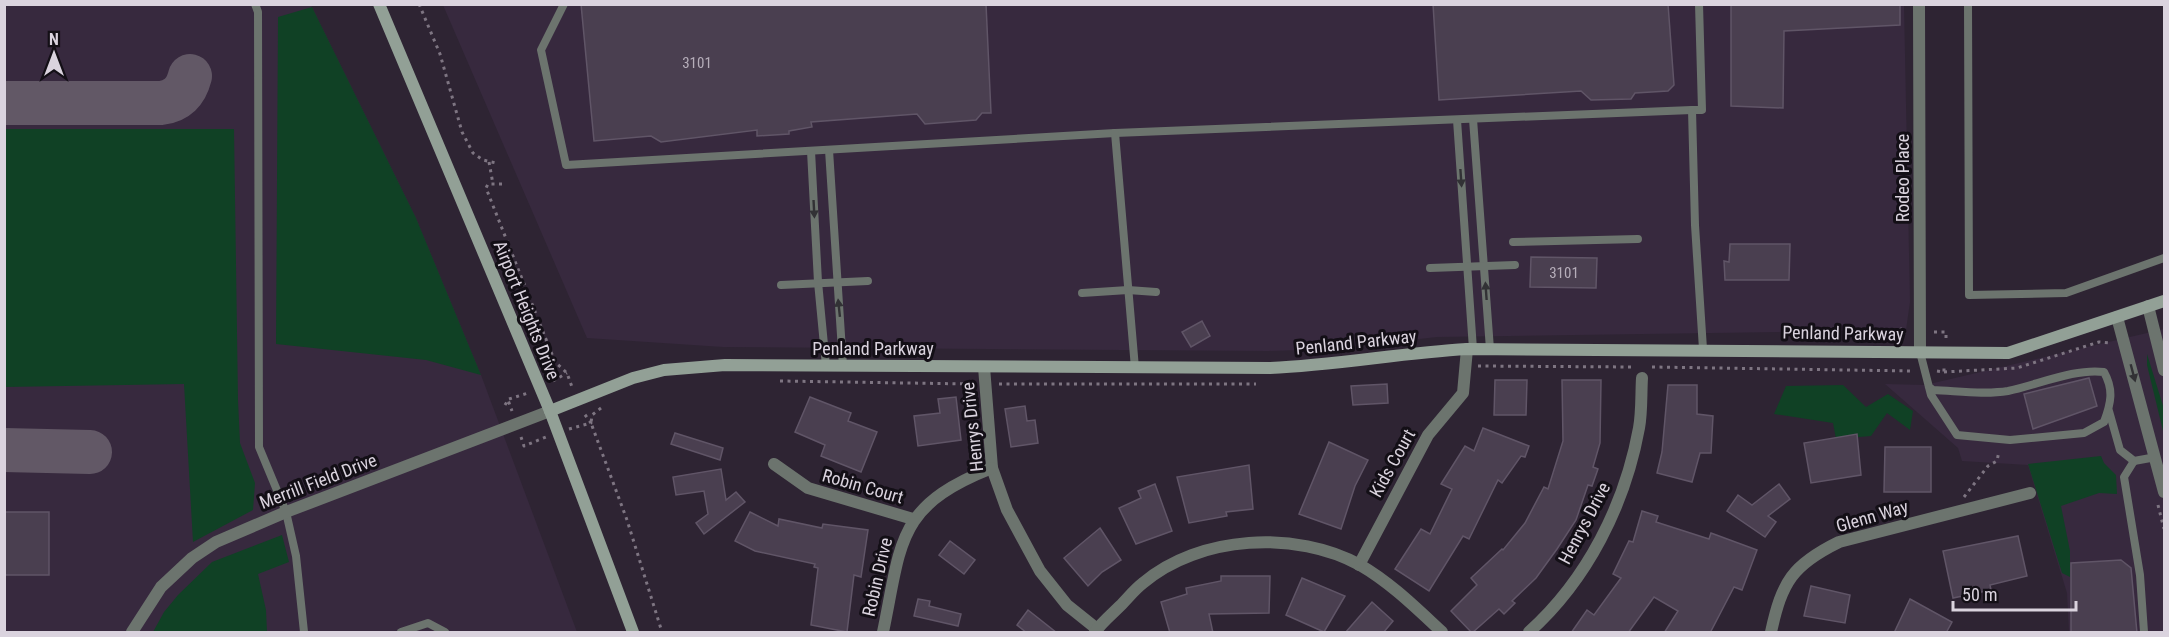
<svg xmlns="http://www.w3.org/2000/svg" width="2169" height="637" font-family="'Roboto Condensed',sans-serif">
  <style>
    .built { fill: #37293e }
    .green { fill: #104125 }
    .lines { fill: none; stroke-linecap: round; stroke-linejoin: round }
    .taxiway { stroke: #625866; stroke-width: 44 }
    .building { fill: #4a3f50; stroke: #605567; stroke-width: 1.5 }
    .path { stroke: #7e7582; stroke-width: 3; stroke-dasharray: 3 4.5; stroke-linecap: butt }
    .lane { stroke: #6c746e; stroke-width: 8 }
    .street { stroke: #6c746e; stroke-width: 12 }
    .secondary { stroke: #92a096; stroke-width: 12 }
    .oneway { fill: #323235 }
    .labels { text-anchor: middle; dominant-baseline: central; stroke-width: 6; stroke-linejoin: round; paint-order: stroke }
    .number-label { font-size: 15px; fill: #b6aeba }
    .street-label { font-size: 18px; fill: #dad3de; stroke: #130f16 }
  </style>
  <rect width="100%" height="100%" fill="#2e2433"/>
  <g class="built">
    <polygon points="4,5 311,5 416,218 481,375 577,632 5,632"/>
    <polygon points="443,5 1904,5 1910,302 1906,330 1437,337 1330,349 1268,351 723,347 587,338"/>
    <polygon points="2164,329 2164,632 2069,632 2067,593 2028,465 1962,461 1958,448 1885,384 1925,385"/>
  </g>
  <g class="green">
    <polygon points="312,7 416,218 481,375 426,360 276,344 278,17"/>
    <polygon points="4,129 234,129 238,400 240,443 255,483 253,510 193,542 184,384 5,387"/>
    <polygon points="2147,354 2164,409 2164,435 2147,365"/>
    <polygon points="1843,385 1866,407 1888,394 1913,411 1910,430 1887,413 1871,436 1836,439 1833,423 1774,414 1786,386"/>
    <polygon points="2101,456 2104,463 2116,475 2117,494 2099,493 2061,506 2070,551 2070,577 2062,573 2028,464"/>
    <polygon points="282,535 289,562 258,574 266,610 267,632 153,632 164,612 178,595 212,562"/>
  </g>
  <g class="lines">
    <g class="taxiway">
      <path d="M4 103H161C177 101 186 92 190 76"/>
      <polyline points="4,450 90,452"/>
    </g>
  </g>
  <g class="building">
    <polygon points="581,4 986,4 991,113 982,113 976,120 925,124 917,114 811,122 812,127 789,131 789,134 757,136 757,130 661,142 651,136 594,141"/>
    <polygon points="1433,4 1668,4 1674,85 1668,91 1635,93 1631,99 1591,100 1581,91 1439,100"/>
    <polygon points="1731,4 1900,4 1900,25 1784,31 1783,108 1731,106"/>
    <polygon points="1730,244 1790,244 1789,280 1725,280 1724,261 1729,262"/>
    <polygon points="1531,257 1597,258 1596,288 1530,287"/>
    <polygon points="1202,321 1210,336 1191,347 1182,332"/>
    <polygon points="2089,378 2097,406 2033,429 2024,394"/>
    <polygon points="1495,380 1527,380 1526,415 1494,415"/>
    <polygon points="1562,380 1601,380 1600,443 1593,467 1598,469 1592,486 1588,485 1576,520 1557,549 1536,578 1512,601 1515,603 1504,614 1499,609 1472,633 1451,611 1477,585 1471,578 1502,549 1503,550 1525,523 1544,487 1548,489 1563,441"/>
    <polygon points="1387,384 1388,403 1353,405 1351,386"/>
    <polygon points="1668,385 1697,385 1697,414 1713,416 1711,453 1700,453 1692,482 1657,473 1662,452"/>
    <polygon points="810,397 851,413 848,421 877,432 861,472 821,456 825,445 795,432"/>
    <polygon points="956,397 961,440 918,446 914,416 940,413 938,399"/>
    <polygon points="1025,406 1027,421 1035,420 1038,443 1011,447 1005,409"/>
    <polygon points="1483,428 1529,446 1525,457 1521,456 1502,483 1498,480 1469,539 1463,536 1429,591 1395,569 1421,529 1430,534 1452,489 1441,484 1465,446 1474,451"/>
    <polygon points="675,433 723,448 720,460 671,444"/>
    <polygon points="1857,434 1861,475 1811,483 1804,443"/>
    <polygon points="1329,442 1368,460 1355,486 1341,529 1299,514"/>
    <polygon points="1885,447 1931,447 1931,492 1884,492"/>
    <polygon points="1249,465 1253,509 1226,512 1227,516 1189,523 1177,477"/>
    <polygon points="721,469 726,500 736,492 745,502 704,534 696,523 708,514 704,491 676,495 673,477"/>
    <polygon points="1155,484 1172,531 1136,544 1119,508 1141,498 1138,491"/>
    <polygon points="1779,484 1790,499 1768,516 1776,522 1765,537 1727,511 1738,495 1752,505"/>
    <polygon points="1642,511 1658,516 1656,522 1709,539 1711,533 1757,550 1742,590 1734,587 1710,633 1664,633 1678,611 1654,597 1628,633 1571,633 1587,610 1594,615 1621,578 1613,574 1629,541 1633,542"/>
    <rect x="4" y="512" width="45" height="63"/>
    <polygon points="750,512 778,526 779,519 822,528 823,524 868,530 861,577 854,575 847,632 811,625 818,568 814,567 815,564 755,551 735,541"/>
    <polygon points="1100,528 1121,560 1102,572 1088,586 1064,558"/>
    <polygon points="2018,536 2027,576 1990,585 1991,590 1953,598 1943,551"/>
    <polygon points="950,541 975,560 964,574 939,555"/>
    <polygon points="2121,560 2131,568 2137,633 2071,633 2071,563"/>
    <polygon points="1221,576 1270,576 1269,613 1209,614 1213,633 1170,633 1161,602 1187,594 1186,588 1221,581"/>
    <polygon points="1302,578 1345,596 1324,632 1286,615"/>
    <polygon points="1811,586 1850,595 1845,623 1804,616"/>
    <polygon points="918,599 930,601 929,606 961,614 958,626 914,616"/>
    <polygon points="1910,599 1952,622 1946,633 1894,633"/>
    <polygon points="1372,602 1393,621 1383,633 1345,633"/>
    <polygon points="1028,610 1057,633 1027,633 1017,625"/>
  </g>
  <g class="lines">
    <g class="path">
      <polyline points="419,4 440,54 462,132 473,153 483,160 496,163"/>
      <polyline points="489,162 493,184"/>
      <polyline points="502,184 488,184 486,188 555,362 567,373 572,387"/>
      <polyline points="1900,328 1902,332 1906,332"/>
      <polyline points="1934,332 1946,332 1946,340"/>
      <polyline points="1478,366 1633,367"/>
      <polyline points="1652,367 1912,371"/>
      <polyline points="1937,371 1944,372 1944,364"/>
      <polyline points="1944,372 2017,368 2099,342 2111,343"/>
      <polyline points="553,381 567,373"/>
      <polyline points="780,381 971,384"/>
      <polyline points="999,384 1256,384"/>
      <polyline points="509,399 528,393"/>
      <polyline points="505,405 508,400 512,411"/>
      <polyline points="601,408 592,415 591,423 627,520 662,632"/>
      <polyline points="569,429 591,423 583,412"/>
      <polyline points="521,437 524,446 546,437"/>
      <polyline points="1964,497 1988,466 1997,461 1999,451"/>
      <polyline points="2158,505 2164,529"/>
    </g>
    <g class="lane">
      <polyline points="255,4 258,12 259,447 286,512 296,556 304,632"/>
      <polyline points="564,4 541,50 566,165 1115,133 1692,110"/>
      <polyline points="1699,4 1702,110 1692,110 1695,225 1703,349"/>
      <polyline points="1968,4 1969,295 2066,293 2164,258"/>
      <polyline points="1473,119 1490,349"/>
      <polyline points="1457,120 1473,349"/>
      <polyline points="1115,133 1135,368"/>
      <polyline points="829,150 843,366"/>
      <polyline points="811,151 818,282 826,366"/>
      <polyline points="1513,242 1638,239"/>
      <polyline points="1430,268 1515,265"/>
      <polyline points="781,285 868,281"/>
      <polyline points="1082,293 1128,290 1156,292"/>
      <path d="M1920 352 1931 395 1957 435 2010 440 2084 433 2104 422C2111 403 2114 390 2104 372 2075 368 2037 385 2008 391 1984 395 1958 391 1933 390L1929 387"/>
      <polyline points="2109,411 2120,450 2134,461 2156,457"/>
      <polyline points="2134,461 2124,477 2140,575 2144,632"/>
      <polyline points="401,632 428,623 445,632"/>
    </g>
    <g class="street">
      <polyline points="1919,4 1920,352"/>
      <polyline points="2148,306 2164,370"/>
      <polyline points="2117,317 2164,492"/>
      <polyline points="984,367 992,468 1007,510 1040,571 1067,605 1097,629"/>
      <polyline points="774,464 808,488 913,519"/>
      <polyline points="1359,565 1428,435 1463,393 1467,349"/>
      <polyline points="132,632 161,587 192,558 216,542 286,512 550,411"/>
      <path d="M883 632C902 541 896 506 992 468"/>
      <path d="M1095 632C1102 622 1112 614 1120 606 1128 598 1135 589 1143 583 1199 535 1297 530 1360 565 1391 583 1416 608 1442 632"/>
      <path d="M1529 632C1587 580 1625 505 1639 428 1642 412 1641 394 1642 378"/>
      <path d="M1771 632C1782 582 1792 565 1839 542L2030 493"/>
    </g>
    <g class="secondary">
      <polyline points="379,4 550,411 633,632"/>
      <path d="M550 411 633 378 664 370 725 365 1270 368C1336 365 1401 353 1467 349L2008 353 2164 301"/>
    </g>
  </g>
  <defs><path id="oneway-solid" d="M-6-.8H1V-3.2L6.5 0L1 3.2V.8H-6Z" transform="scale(1.5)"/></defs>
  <g class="oneway">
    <use href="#oneway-solid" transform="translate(1461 178) rotate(86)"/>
    <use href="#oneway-solid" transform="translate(814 209) rotate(87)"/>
    <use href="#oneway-solid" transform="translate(1486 291) rotate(-94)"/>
    <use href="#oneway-solid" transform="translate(839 308) rotate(-96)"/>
    <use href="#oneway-solid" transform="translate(2133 373) rotate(75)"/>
  </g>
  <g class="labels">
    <g class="number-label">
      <text x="697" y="63">3101</text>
      <text x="1564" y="273">3101</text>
    </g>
    <g class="street-label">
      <text transform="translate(1902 178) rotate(-90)">Rodeo Place</text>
      <text transform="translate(527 310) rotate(68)">Airport Heights Drive</text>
      <text transform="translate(1843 333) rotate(1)">Penland Parkway</text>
      <text transform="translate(1356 342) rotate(-6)">Penland Parkway</text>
      <text x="873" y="348">Penland Parkway</text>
      <text transform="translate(972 427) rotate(-96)">Henrys Drive</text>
      <text transform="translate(1392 463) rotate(-61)">Kids Court</text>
      <text transform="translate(318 481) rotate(-21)">Merrill Field Drive</text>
      <text transform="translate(863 486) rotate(16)">Robin Court</text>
      <text transform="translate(1872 516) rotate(-16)">Glenn Way</text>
      <text transform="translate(1584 523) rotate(-62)">Henrys Drive</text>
      <text transform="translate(877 577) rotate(-77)">Robin Drive</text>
    </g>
  </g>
  <rect width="2169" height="637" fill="none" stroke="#dad3de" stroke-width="12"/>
  <g transform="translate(54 54)" stroke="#130f16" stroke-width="4.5" paint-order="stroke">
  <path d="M0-4.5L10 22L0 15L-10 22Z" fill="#dad3de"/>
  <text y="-9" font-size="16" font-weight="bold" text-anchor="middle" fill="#dad3de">N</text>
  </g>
  <path d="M1953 601v9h123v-9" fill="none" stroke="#dad3de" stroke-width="3"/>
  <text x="1962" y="601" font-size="18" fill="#dad3de" stroke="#130f16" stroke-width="4.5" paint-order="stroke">50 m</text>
</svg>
